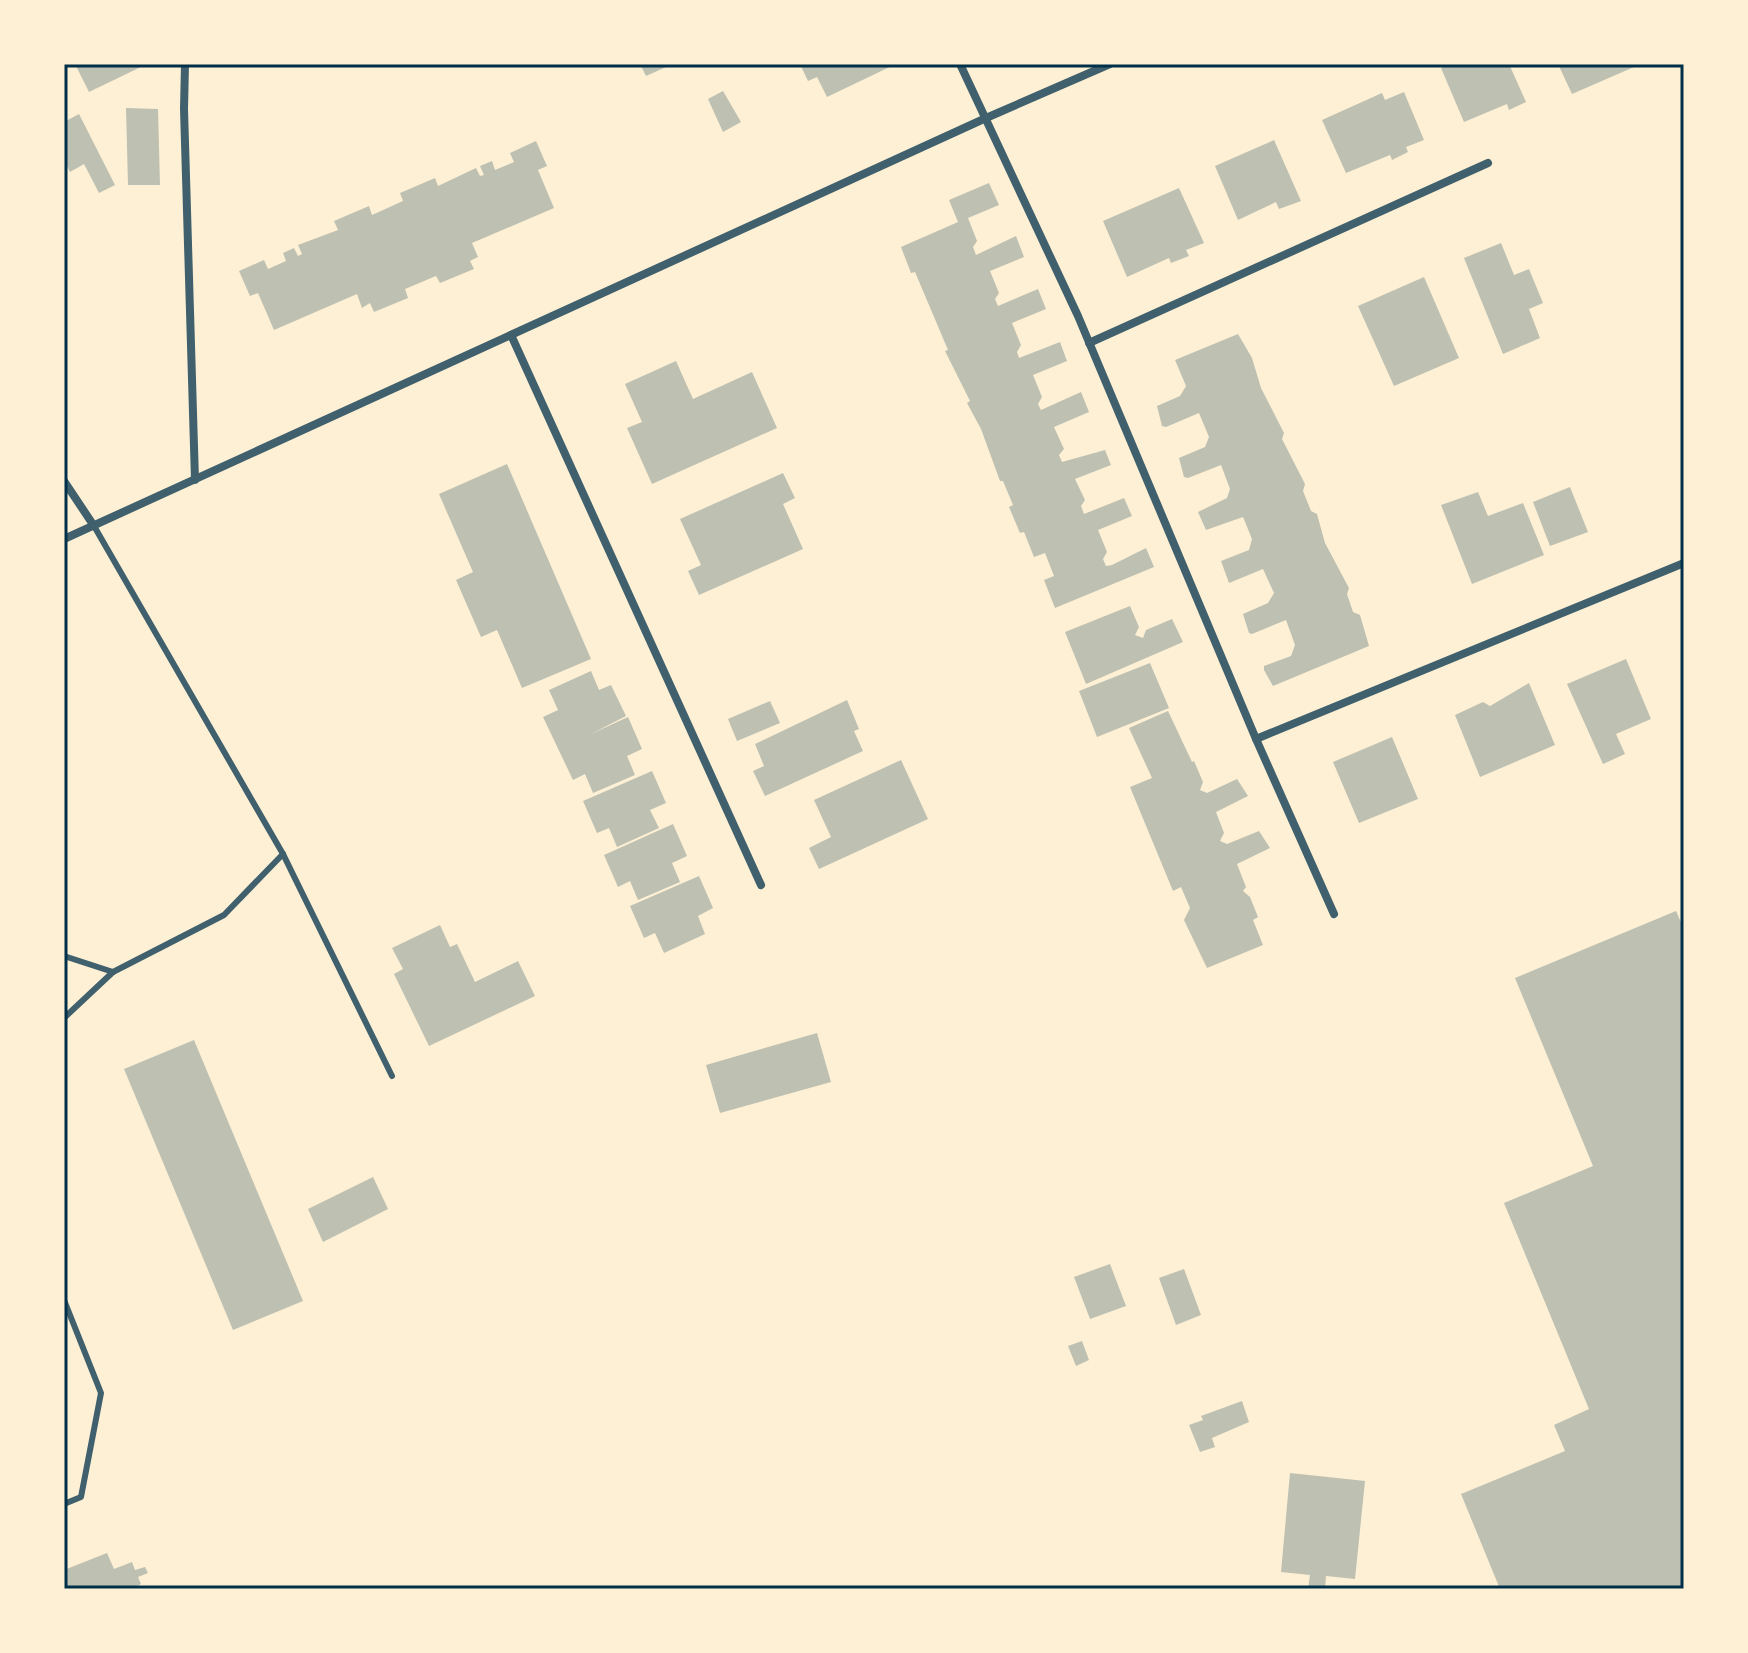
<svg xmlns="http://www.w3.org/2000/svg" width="1748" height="1653" font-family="'Work Sans',sans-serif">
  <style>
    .building { fill: #bec0b2 }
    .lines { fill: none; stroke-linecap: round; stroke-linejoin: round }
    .service { stroke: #3f606c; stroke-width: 6 }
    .minor { stroke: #3f606c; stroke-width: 8 }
    .neatline { fill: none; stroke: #003049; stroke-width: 3 }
  </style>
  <rect width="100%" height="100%" fill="#fdf0d5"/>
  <g class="building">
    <polygon points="75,64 147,64 89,92"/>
    <polygon points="640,64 673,64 646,76"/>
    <polygon points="800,64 896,64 827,97 817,77 808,81"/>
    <polygon points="1449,64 1509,64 1526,102 1509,110 1507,104 1464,122 1441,68"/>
    <polygon points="1558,64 1641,64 1572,94"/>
    <polygon points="723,91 741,122 723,132 708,99"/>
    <polygon points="1404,92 1424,140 1406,147 1408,152 1392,160 1390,155 1346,173 1322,120 1382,93 1385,100"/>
    <polygon points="126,108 158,109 160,185 128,185"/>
    <polygon points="79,114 115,185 99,193 84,164 70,172 64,160 64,122"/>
    <polygon points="1274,140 1301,201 1279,209 1276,202 1238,220 1215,166"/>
    <polygon points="536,141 547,166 538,170 554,208 472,243 478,257 470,261 474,269 440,283 436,276 405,289 408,298 374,312 370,303 362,308 357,294 274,330 258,293 250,296 239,271 264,260 268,269 286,261 283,253 294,248 298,256 302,254 298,245 338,230 334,221 369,206 372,215 403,201 400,193 435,178 438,186 476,168 480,176 484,175 480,166 492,161 495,170 514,162 510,153"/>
    <polygon points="989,183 999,205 968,218 977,241 973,247 976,255 1016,236 1024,257 990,271 999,293 995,299 998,306 1038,289 1046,309 1012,323 1021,345 1017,352 1019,358 1060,342 1067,361 1033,375 1042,397 1038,404 1041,410 1081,392 1089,412 1054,427 1064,449 1059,455 1062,462 1105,450 1111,465 1075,479 1085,500 1081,506 1084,514 1124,498 1132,516 1098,530 1107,552 1103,559 1106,566 1112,565 1146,548 1154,567 1055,608 1044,580 1054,576 1045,553 1034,557 1024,532 1020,533 1009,507 1013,505 1003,481 1000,481 981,429 967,403 970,401 945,351 948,350 915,272 911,273 901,247 958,222 949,200"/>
    <polygon points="1179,188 1204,243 1186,250 1189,256 1171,263 1169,258 1127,277 1103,221"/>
    <polygon points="1501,243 1514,275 1529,269 1543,303 1529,309 1540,338 1503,354 1464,258"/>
    <polygon points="1424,277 1459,358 1394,386 1358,306"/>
    <polygon points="1238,334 1252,358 1261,388 1284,433 1282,439 1305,484 1303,491 1311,511 1317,514 1325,543 1349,588 1347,594 1353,612 1360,615 1369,646 1273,686 1264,670 1264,666 1291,656 1295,645 1286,620 1252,634 1249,633 1243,614 1268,603 1274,593 1263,569 1229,583 1221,561 1249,550 1252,539 1243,517 1206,530 1198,512 1227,498 1230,489 1221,465 1188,478 1184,477 1179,458 1205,447 1209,437 1199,413 1166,427 1162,426 1157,406 1180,396 1186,386 1175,360"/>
    <polygon points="676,361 693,399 752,372 777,428 652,484 627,428 642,422 625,384"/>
    <polygon points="507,464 591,659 522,688 497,630 481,637 456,580 473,572 439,494"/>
    <polygon points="783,473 795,498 783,504 803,549 699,595 688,571 701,565 680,519"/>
    <polygon points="1570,487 1588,532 1550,546 1533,502"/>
    <polygon points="1478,492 1488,516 1523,503 1544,555 1472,584 1441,505"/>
    <polygon points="1130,606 1139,627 1135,635 1143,638 1146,630 1172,619 1183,642 1086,684 1065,632"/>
    <polygon points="1626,659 1651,719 1616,734 1625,754 1603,764 1567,684"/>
    <polygon points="1150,663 1169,708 1097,737 1079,691"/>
    <polygon points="591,671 599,690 611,685 626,716 591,734 628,717 642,749 627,756 635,775 593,793 585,774 573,780 543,717 558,710 549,690"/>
    <polygon points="1529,683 1555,745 1480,777 1455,715 1483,702 1490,706"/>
    <polygon points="847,700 859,729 854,731 863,751 765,796 753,771 764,766 755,744"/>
    <polygon points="770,701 780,723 737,741 728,719"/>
    <polygon points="1168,711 1192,762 1194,761 1203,782 1200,790 1207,793 1237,779 1248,796 1216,812 1224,833 1220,841 1227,844 1259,831 1270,848 1237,864 1246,887 1243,891 1250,897 1258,917 1253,920 1263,945 1207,968 1184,920 1190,908 1181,887 1173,891 1130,787 1152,778 1129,728"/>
    <polygon points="1392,737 1418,799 1359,823 1333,762"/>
    <polygon points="901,760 928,819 819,869 809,848 831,837 814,800"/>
    <polygon points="652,771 666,803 650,810 659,828 617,847 609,828 597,833 583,801"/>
    <polygon points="673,824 687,856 672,863 680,882 638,900 630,881 618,887 604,855"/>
    <polygon points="699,876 713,908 698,916 705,934 664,953 655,933 644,938 630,906"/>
    <polygon points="1676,911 1684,929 1684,1589 1500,1589 1461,1494 1565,1451 1554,1425 1589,1409 1504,1203 1593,1166 1515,978"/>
    <polygon points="440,925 450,947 457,944 475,982 518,961 535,996 429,1046 394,974 403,969 392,948"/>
    <polygon points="817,1033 831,1082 720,1113 706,1065"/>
    <polygon points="194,1040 303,1301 233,1330 124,1069"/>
    <polygon points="373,1177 388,1209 323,1242 308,1209"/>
    <polygon points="1110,1264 1126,1306 1090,1319 1074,1277"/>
    <polygon points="1184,1269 1201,1315 1176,1325 1159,1278"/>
    <polygon points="1082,1341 1089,1360 1076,1366 1068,1346"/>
    <polygon points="1242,1401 1249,1422 1212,1438 1215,1447 1200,1452 1189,1425 1203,1420 1201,1416"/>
    <polygon points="1290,1473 1365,1481 1355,1579 1326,1576 1325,1589 1308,1589 1310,1575 1281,1572"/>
    <polygon points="107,1553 114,1569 132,1562 135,1570 145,1567 148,1573 138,1577 141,1584 131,1589 64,1589 64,1570"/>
  </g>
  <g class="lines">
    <g class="service">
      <polyline points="94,526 283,854 392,1076"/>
      <polyline points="64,956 113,972"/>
      <polyline points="64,1018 113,972 224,915 283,854"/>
      <polyline points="64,1300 101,1393 81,1497 64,1504"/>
    </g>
    <g class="minor">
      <polyline points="185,64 184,109 195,480"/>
      <polyline points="960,64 1078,316 1256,739 1334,914"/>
      <polyline points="511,335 761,885"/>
      <polyline points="1089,343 1488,163"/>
      <polyline points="64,481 94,526"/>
      <polyline points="64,539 986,118 1110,64"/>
      <polyline points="1256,739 1684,563"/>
    </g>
  </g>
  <rect width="1748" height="1653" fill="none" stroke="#fdf0d5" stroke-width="132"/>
  <rect x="66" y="66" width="1616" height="1521" class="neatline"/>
</svg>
